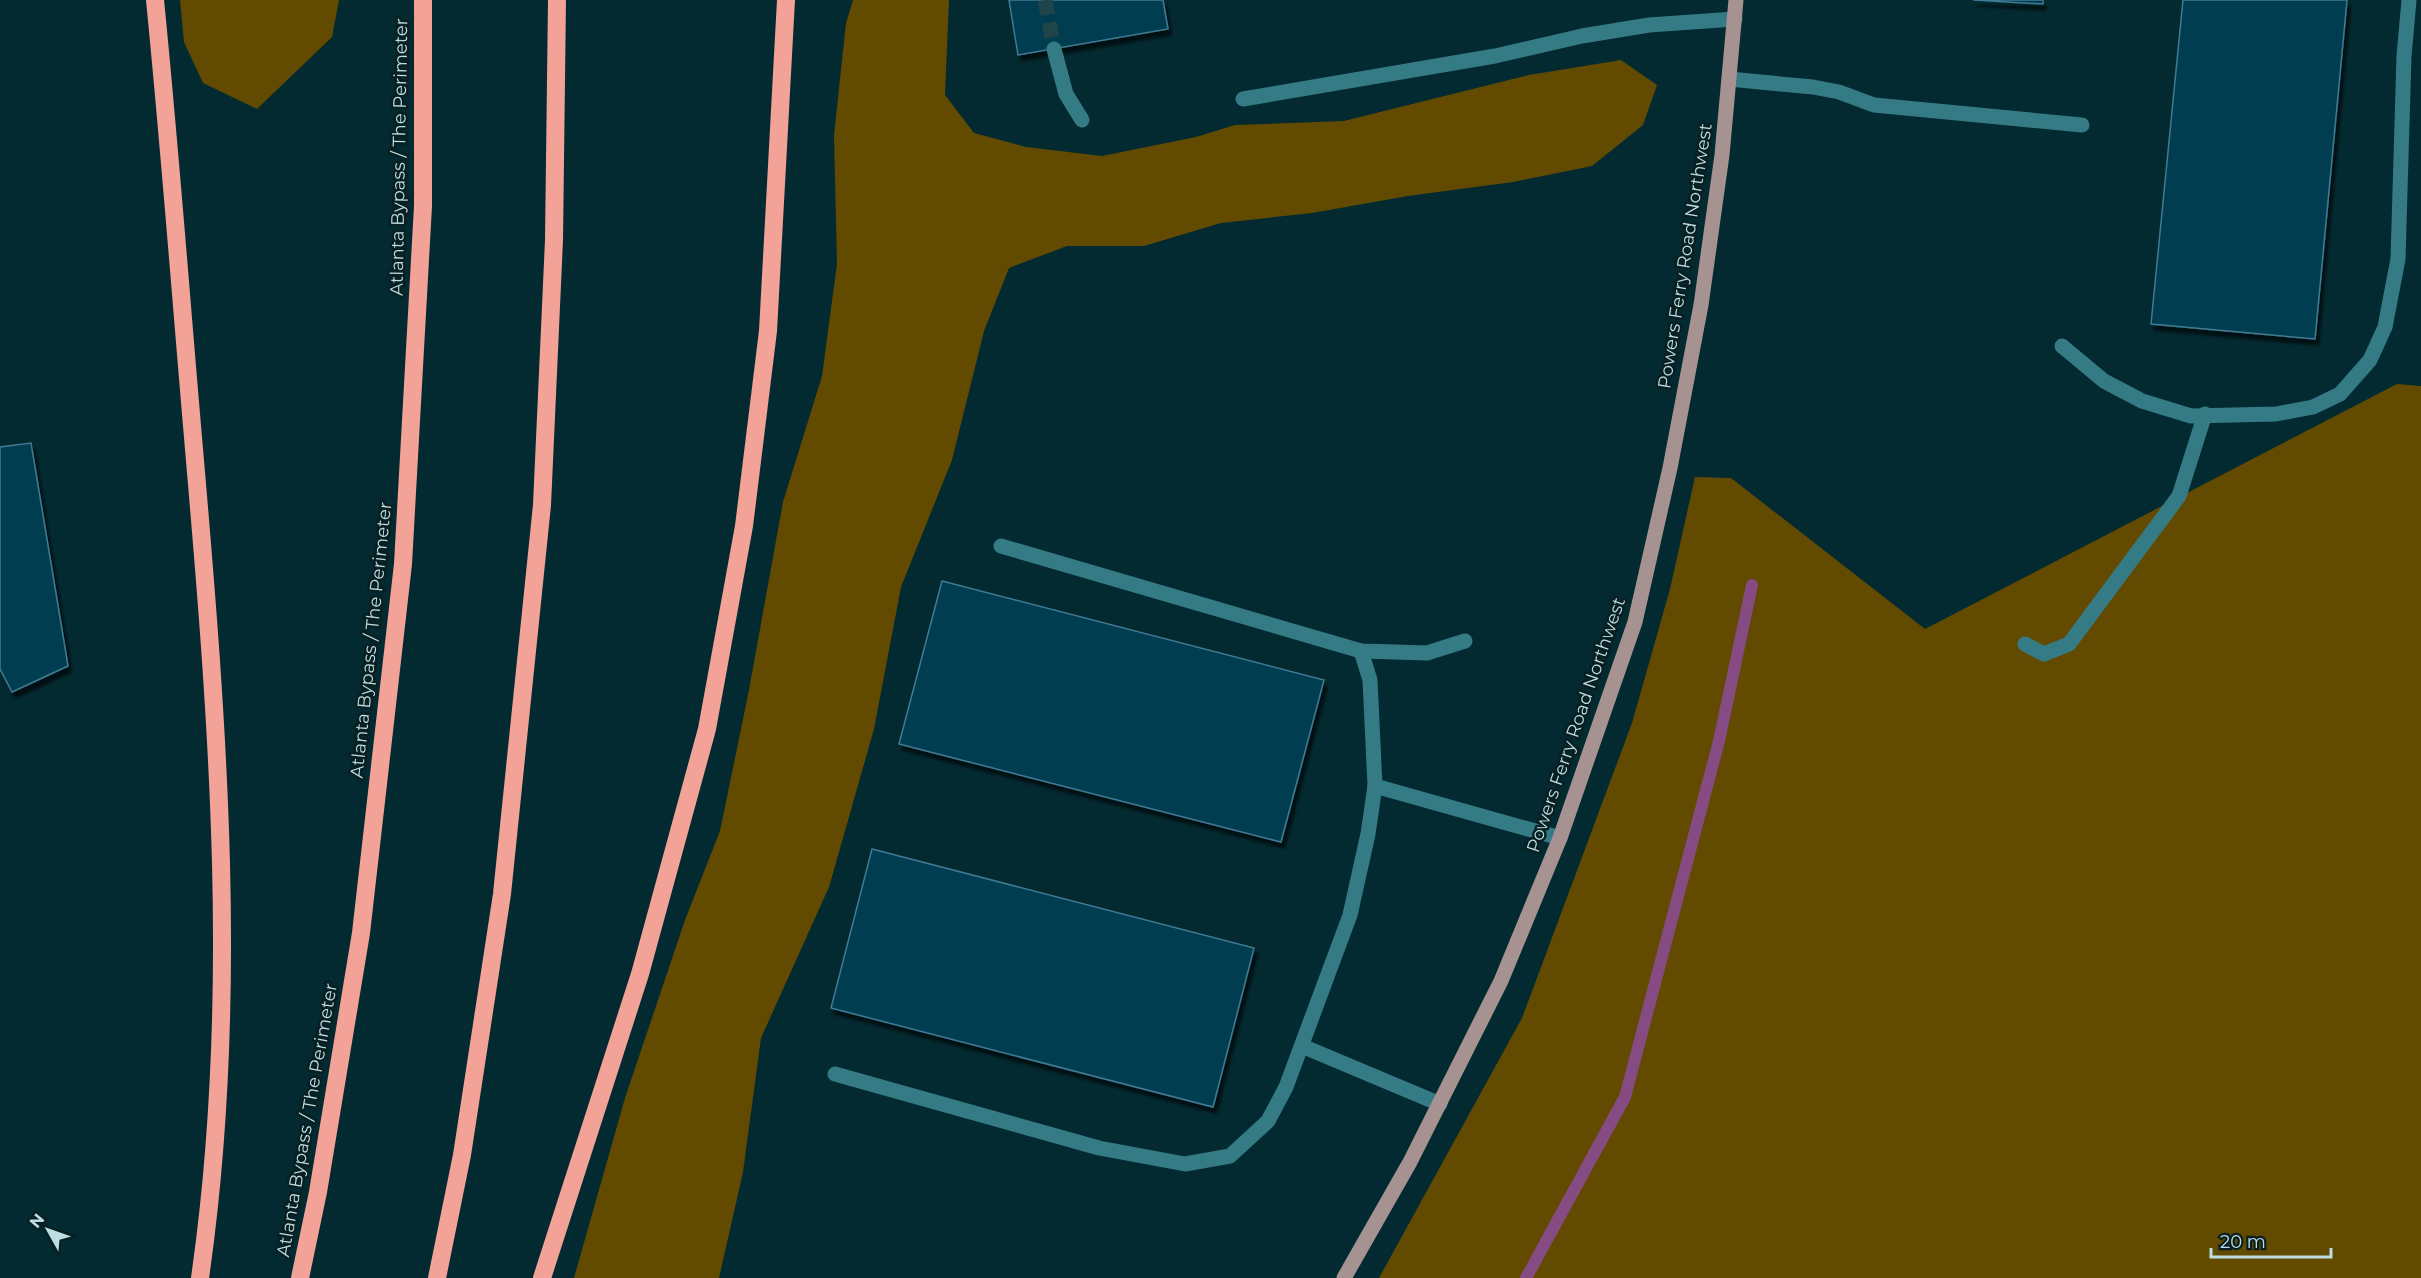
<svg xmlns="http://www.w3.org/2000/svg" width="2421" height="1278" font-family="Montserrat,sans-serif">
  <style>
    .forest { fill: #624b00 }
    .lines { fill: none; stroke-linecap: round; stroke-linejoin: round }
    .stream { stroke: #854b82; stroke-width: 12 }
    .building { fill: #003c51; stroke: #417a93; stroke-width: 1.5; filter: url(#shadow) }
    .minor-tunnel { stroke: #1f454b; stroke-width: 15; stroke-dasharray: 15 8; stroke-linecap: butt }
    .minor { stroke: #357b86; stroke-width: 15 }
    .major { stroke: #a69290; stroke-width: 15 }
    .highway { stroke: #f2a296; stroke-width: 18 }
    .labels { text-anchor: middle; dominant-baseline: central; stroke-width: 5; stroke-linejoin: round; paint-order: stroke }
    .street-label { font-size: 18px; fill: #bcdee3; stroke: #091f22 }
  </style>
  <defs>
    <filter id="shadow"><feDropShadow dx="3.5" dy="6" stdDeviation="1.5" flood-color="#0009"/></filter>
  </defs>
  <rect width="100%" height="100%" fill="#032a30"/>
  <g class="forest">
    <polygon points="180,0 339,0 332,37 257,109 203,83 184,42"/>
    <polygon points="853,0 949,0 945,95 974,133 1026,147 1102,156 1196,137 1235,125 1344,121 1529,75 1621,60 1657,85 1643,125 1592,166 1513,182 1408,196 1312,213 1221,223 1144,246 1067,246 1009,268 984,331 952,460 901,587 874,729 829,887 761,1038 743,1172 719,1278 574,1278 625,1098 685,920 720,831 749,690 783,502 822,376 837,264 834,135 846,23"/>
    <polygon points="2397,384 2421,386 2421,1278 1379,1278 1522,1018 1632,723 1670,589 1695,477 1731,478 1925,629"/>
  </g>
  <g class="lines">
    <polyline class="stream" points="1526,1278 1625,1097 1719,741 1752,585"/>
  </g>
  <g class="building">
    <polygon points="1009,0 1163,0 1168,29 1018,55"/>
    <polygon points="1973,0 2043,0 2043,4"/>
    <polygon points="2183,0 2347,0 2315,339 2151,324"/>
    <polygon points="31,443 68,666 12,692 0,669 0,447"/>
    <polygon points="942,581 1324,680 1281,842 899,744"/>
    <polygon points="872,849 1254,948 1213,1107 831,1008"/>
  </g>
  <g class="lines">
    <polyline class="minor-tunnel" points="1045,0 1054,49"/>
    <g class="minor">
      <polyline points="1054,49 1066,94 1082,120"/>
      <polyline points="1729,79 1813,87 1839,92 1874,105 2082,125"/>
      <polyline points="1243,99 1495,56 1582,36 1649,25 1735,19"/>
      <polyline points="2062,346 2104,381 2142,401 2191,416 2276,414 2313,407 2340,394 2370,360 2385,327 2398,259 2404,56 2409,0"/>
      <polyline points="1001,546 1361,651 1427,653 1465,641"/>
      <polyline points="2025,644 2044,654 2069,644 2179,496 2205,414"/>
      <polyline points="1375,786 1560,838"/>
      <polyline points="1302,1046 1440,1104"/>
      <polyline points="835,1074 1099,1148 1185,1164 1230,1156 1268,1121 1286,1087 1350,915 1368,834 1375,786 1370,680 1361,651"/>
    </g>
    <polyline class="major" points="1344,1278 1410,1162 1501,981 1560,838 1635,622 1670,468 1701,305 1722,155 1736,0"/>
    <g class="highway">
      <path d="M155 0C170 150 181 299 194 449 218 727 240 1000 200 1278"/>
      <polyline points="300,1278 318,1192 361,933 403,564 423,206 423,0"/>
      <polyline points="437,1278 462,1155 502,894 542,505 554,240 557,0"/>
      <polyline points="542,1278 640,974 707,729 744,526 768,331 786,0"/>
    </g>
  </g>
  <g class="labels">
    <g class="street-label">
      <text transform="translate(399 157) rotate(-89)">Atlanta Bypass / The Perimeter</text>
      <text transform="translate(1685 256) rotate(-81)">Powers Ferry Road Northwest</text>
      <text transform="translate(371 640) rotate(-84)">Atlanta Bypass / The Perimeter</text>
      <text transform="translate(1576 725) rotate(-71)">Powers Ferry Road Northwest</text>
      <text transform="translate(307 1120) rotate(-80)">Atlanta Bypass / The Perimeter</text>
    </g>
  </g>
  <g transform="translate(48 1230) rotate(310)" stroke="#091f22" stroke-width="4.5" paint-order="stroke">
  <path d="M0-4.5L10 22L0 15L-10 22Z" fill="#bcdee3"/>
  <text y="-9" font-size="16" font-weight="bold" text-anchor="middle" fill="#bcdee3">N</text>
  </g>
  <path d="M2211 1248v9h120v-9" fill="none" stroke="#bcdee3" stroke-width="3"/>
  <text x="2220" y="1248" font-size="18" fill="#bcdee3" stroke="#091f22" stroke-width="4.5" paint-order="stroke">20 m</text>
</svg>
